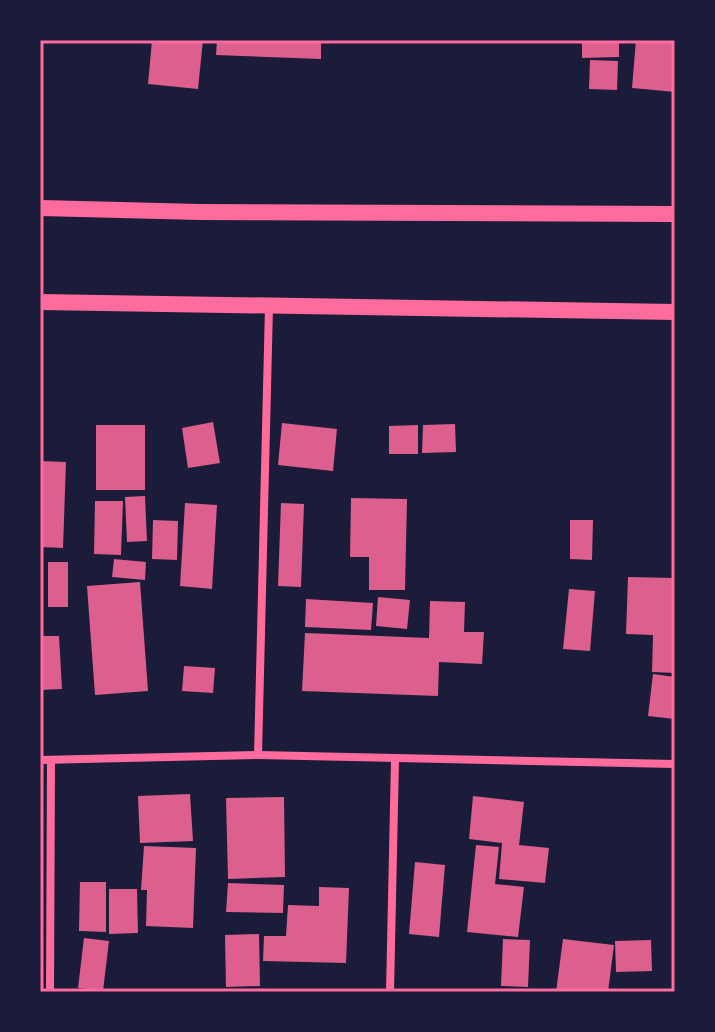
<svg xmlns="http://www.w3.org/2000/svg" width="715" height="1032" font-family="Barlow,sans-serif">
  <style>
    .building { fill: #dd5f8e }
    .lines { fill: none; stroke-linecap: round; stroke-linejoin: round }
    .minor { stroke: #ff6b9d; stroke-width: 8 }
    .secondary { stroke: #ff6b9d; stroke-width: 16 }
    .neatline { fill: none; stroke: #ff6b9d; stroke-width: 3 }
  </style>
  <rect width="100%" height="100%" fill="#1b1b3a"/>
  <g class="building">
    <polygon points="152,40 203,40 198,89 148,84"/>
    <polygon points="217,40 321,40 321,59 216,55"/>
    <polygon points="582,40 619,40 619,57 582,58"/>
    <polygon points="636,40 675,40 675,92 632,88"/>
    <polygon points="590,60 618,61 617,90 589,89"/>
    <polygon points="213,422 220,463 188,468 182,428"/>
    <polygon points="282,423 337,429 333,471 278,465"/>
    <polygon points="455,424 456,452 422,453 423,425"/>
    <rect x="96" y="425" width="49" height="65"/>
    <polygon points="418,425 418,454 389,454 389,426"/>
    <polygon points="40,461 66,462 63,548 40,547"/>
    <polygon points="145,496 147,541 127,542 125,497"/>
    <polygon points="351,498 407,499 405,590 369,590 369,557 350,557"/>
    <polygon points="95,501 123,501 121,555 94,554"/>
    <polygon points="185,503 217,505 212,589 180,586"/>
    <polygon points="281,503 304,504 301,587 278,586"/>
    <polygon points="153,520 178,521 177,560 152,559"/>
    <polygon points="570,520 593,520 592,560 570,559"/>
    <polygon points="114,559 146,562 145,580 112,577"/>
    <rect x="48" y="562" width="20" height="45"/>
    <polygon points="628,577 675,578 675,673 652,672 653,635 626,634"/>
    <polygon points="140,582 148,691 95,695 87,586"/>
    <polygon points="569,589 595,591 590,651 563,649"/>
    <polygon points="378,597 410,600 407,629 376,626"/>
    <polygon points="306,599 373,603 371,630 305,627"/>
    <polygon points="430,601 465,602 464,632 484,632 482,664 439,662 438,696 302,691 305,633 429,638"/>
    <polygon points="40,636 59,636 62,689 40,690"/>
    <polygon points="184,666 215,668 213,693 182,691"/>
    <polygon points="653,674 675,677 675,719 648,716"/>
    <polygon points="190,794 193,841 140,843 138,796"/>
    <polygon points="473,796 524,802 519,845 549,848 545,883 499,879 502,843 469,839"/>
    <polygon points="284,797 285,877 228,879 226,798"/>
    <polygon points="476,845 499,847 495,884 524,887 518,937 467,932"/>
    <polygon points="144,846 196,848 193,928 146,926 147,890 141,890"/>
    <polygon points="415,862 445,865 439,937 409,934"/>
    <polygon points="80,882 106,882 106,932 79,931"/>
    <polygon points="228,883 284,885 283,913 226,912"/>
    <polygon points="319,887 349,888 346,963 263,961 264,936 286,936 288,905 319,906"/>
    <polygon points="109,889 137,889 138,933 109,934"/>
    <polygon points="259,934 260,986 226,987 225,935"/>
    <polygon points="84,938 109,941 103,991 78,988"/>
    <polygon points="503,939 530,940 528,987 501,986"/>
    <polygon points="563,939 614,945 608,992 556,992"/>
    <polygon points="651,940 652,971 616,972 615,941"/>
  </g>
  <g class="lines">
    <g class="minor">
      <polyline points="258,755 269,307"/>
      <polyline points="40,760 258,755 675,764"/>
      <polyline points="50,992 51,760"/>
      <polyline points="390,992 395,760"/>
    </g>
    <g class="secondary">
      <polyline points="40,208 200,212 675,214"/>
      <polyline points="40,302 675,312"/>
    </g>
  </g>
  <rect width="715" height="1032" fill="none" stroke="#1b1b3a" stroke-width="84"/>
  <rect x="42" y="42" width="631" height="948" class="neatline"/>
</svg>
